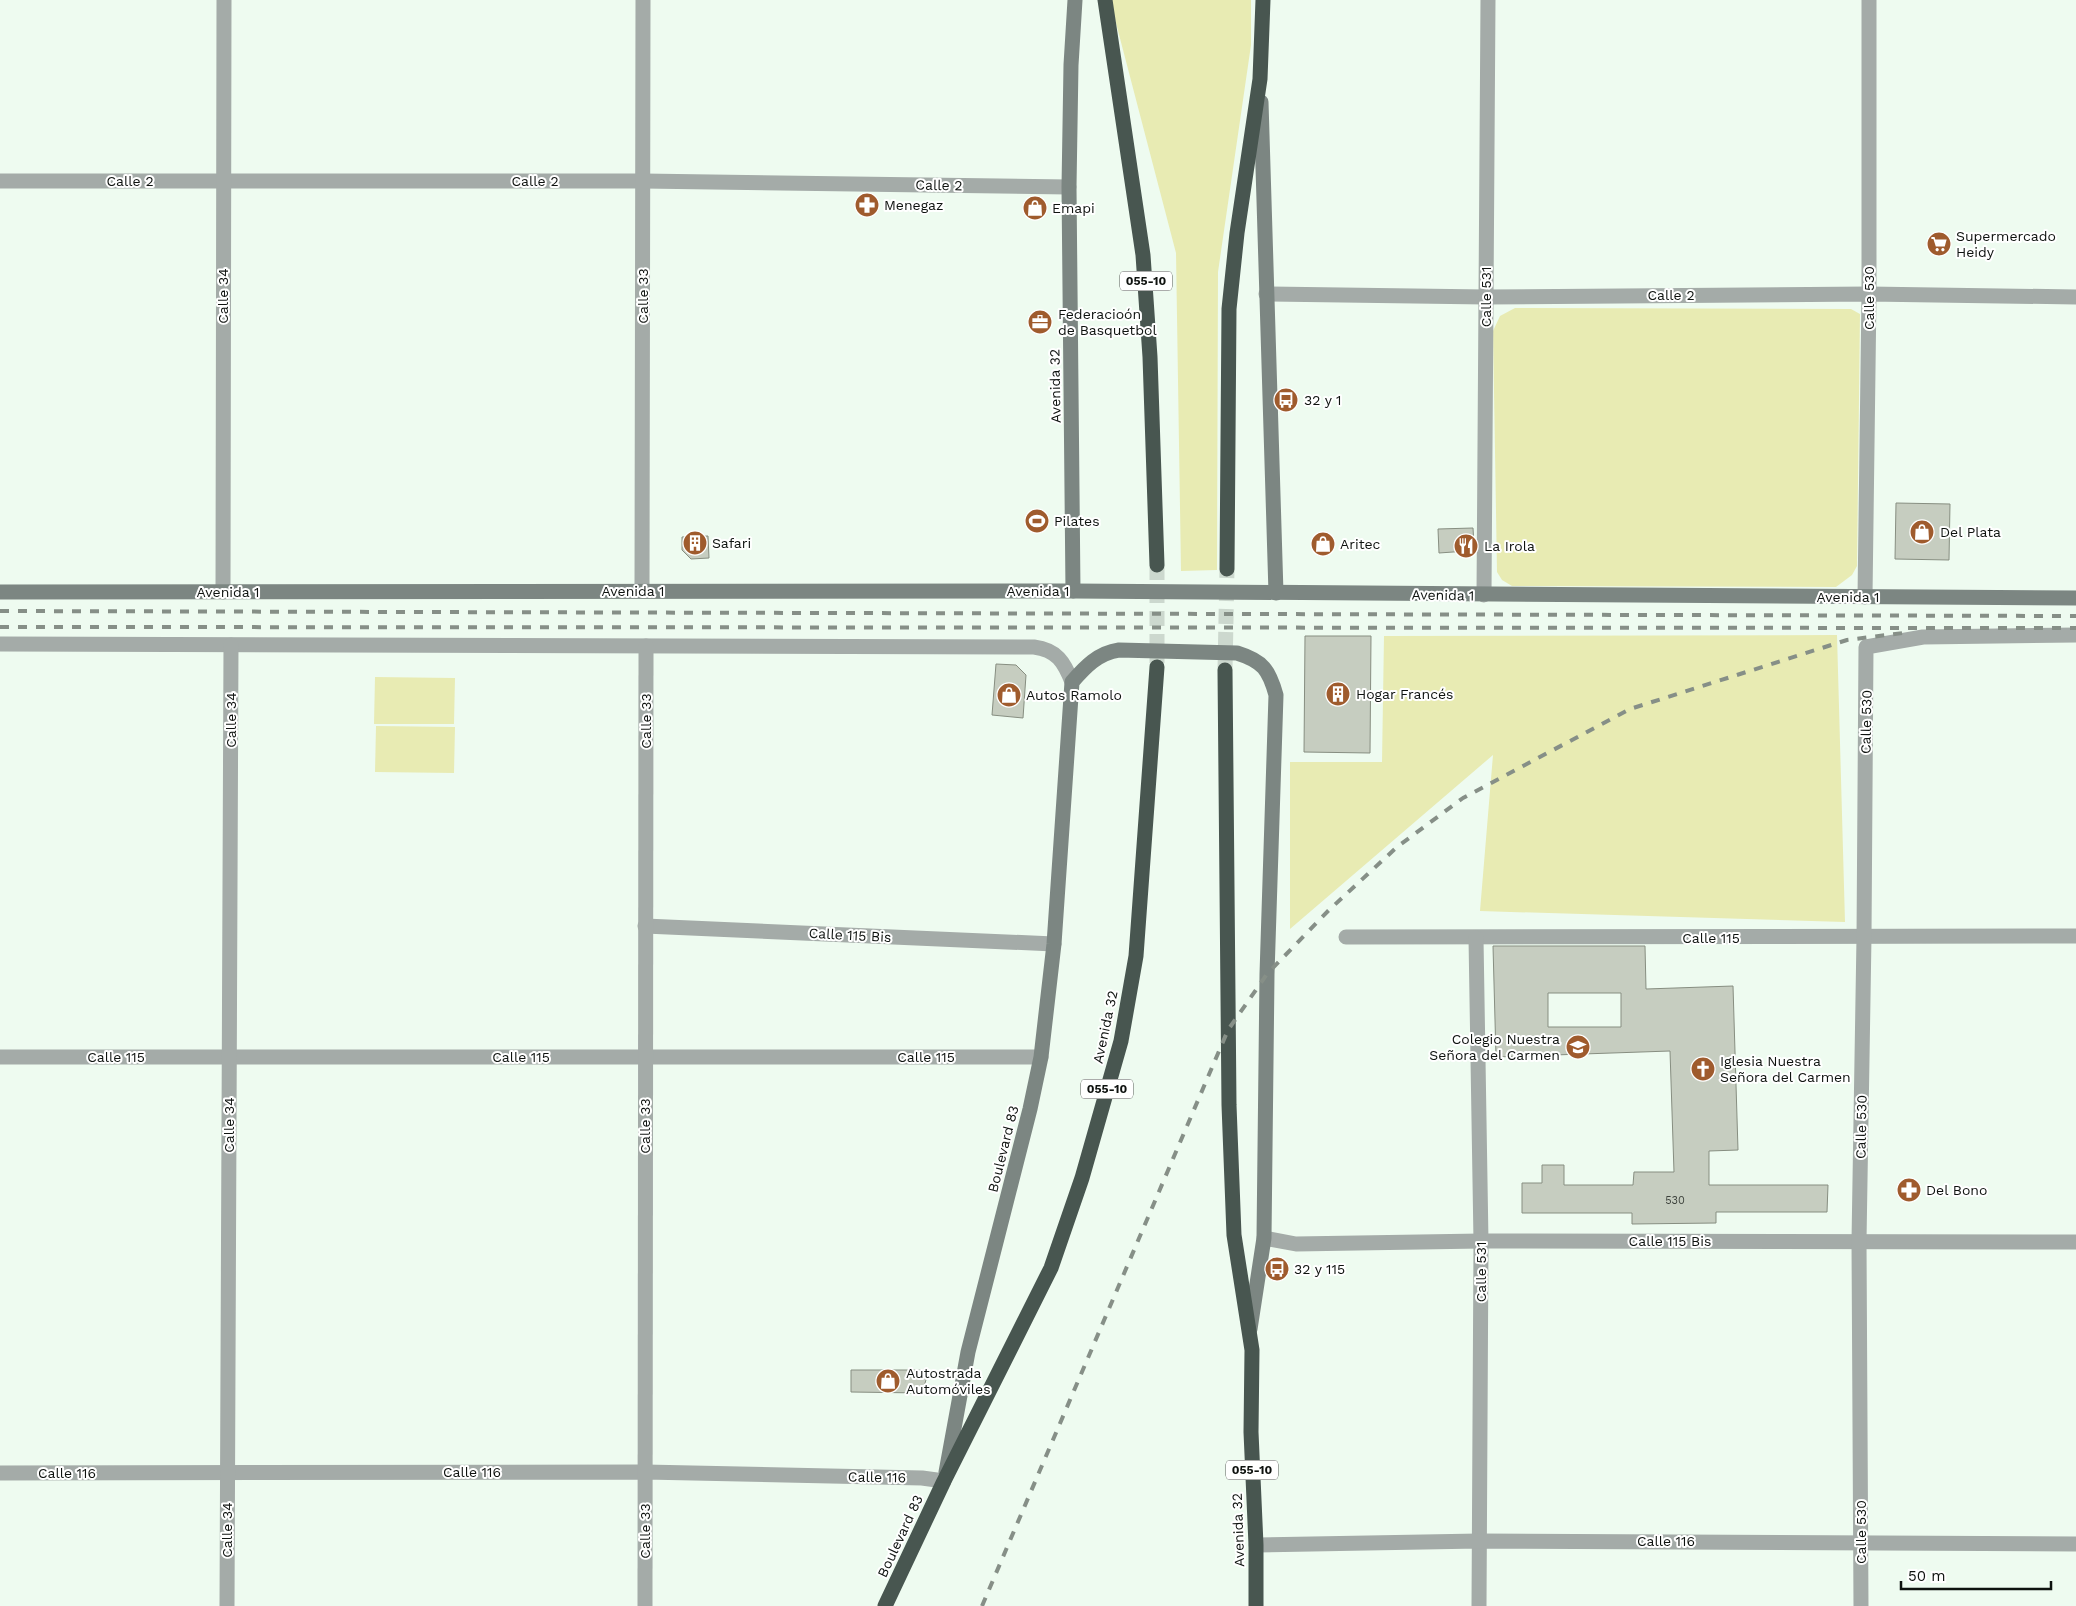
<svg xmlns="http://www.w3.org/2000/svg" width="2076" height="1606" font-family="'Work Sans',sans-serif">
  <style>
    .green { fill: #e8ebb3 }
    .building { fill: #c6cdc0; stroke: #878e81; fill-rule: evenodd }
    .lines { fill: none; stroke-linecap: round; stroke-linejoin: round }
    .highway-tunnel { stroke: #ccd8ce; stroke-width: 15; stroke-dasharray: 15 8; stroke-linecap: butt }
    .street { stroke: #a4aba8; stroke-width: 15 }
    .secondary { stroke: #7c8682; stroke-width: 15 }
    .highway { stroke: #485650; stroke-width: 15 }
    .rail { stroke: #868f87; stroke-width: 4; stroke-dasharray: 9 9; stroke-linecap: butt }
    .labels { text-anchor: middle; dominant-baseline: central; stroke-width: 4; stroke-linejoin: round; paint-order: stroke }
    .number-label { font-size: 11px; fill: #3c413b }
    .shield { fill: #fff; stroke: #565957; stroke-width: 1 }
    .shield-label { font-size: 12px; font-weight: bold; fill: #0e120f }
    .street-label { font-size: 14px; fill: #0e120f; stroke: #fff }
    .poi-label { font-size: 14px; fill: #0e120f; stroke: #fff; text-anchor: start }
  </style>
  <rect width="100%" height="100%" fill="#eefbf0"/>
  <g class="green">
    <polygon points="1110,0 1251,0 1251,45 1218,272 1217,570 1181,571 1176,253"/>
    <polygon points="1515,308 1851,309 1860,314 1857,566 1852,575 1836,587 1512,586 1502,580 1497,572 1493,331 1500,316"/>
    <polygon points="1837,635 1845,922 1480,911 1493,755 1290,929 1290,762 1382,762 1384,636"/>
    <polygon points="375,677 455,678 454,724 374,724"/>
    <polygon points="376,726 455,727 454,773 375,772"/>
  </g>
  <g class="building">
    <polygon points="1896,503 1950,504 1949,560 1895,559"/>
    <polygon points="1473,528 1474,545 1467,551 1439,553 1438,529"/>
    <polygon points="708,536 709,558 691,559 682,550 682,537"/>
    <polygon points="1305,636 1371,636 1370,753 1304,752"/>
    <polygon points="996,664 1016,665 1026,675 1023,718 992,715"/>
    <path d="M1493 946H1645L1646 989 1733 986 1738 1150 1709 1151V1185H1828L1827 1212H1716V1223L1632 1224V1213H1522V1183H1542V1165H1564V1185H1633L1634 1172H1674L1670 1051 1496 1057ZM1548 993H1621V1027H1548Z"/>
    <polygon points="851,1370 929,1370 922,1393 851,1392"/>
  </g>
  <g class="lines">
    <g class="highway-tunnel">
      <polyline points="1157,565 1157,663"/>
      <polyline points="1225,670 1227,569"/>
    </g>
    <g class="street">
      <polyline points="0,181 643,181 1069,187"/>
      <polyline points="1266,294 1486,297 1869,294 2076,297"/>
      <polyline points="642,591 643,0"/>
      <polyline points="223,592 224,0"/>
      <polyline points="1484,595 1488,0"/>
      <polyline points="1865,597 1869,294 1869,0"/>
      <path d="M0 644 1034 647C1057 650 1064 662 1072 682"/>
      <polyline points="645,926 1054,944"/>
      <polyline points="1346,937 2076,936"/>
      <polyline points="1476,938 1481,1241 1479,1606"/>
      <polyline points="0,1057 1041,1057"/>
      <polyline points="1264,1238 1296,1244 1481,1241 2076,1242"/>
      <polyline points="0,1473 645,1472 922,1478 944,1481"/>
      <polyline points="1256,1545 1479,1541 2076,1544"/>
      <polyline points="227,1606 231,645"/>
      <polyline points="645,1606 646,646"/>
      <polyline points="1861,1606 1859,1241 1864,937 1866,647 1923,637 2076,635"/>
    </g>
    <g class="secondary">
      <polyline points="1261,102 1276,593"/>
      <polyline points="1073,591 1069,187 1071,65 1075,0"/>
      <polyline points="0,592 1073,591 2076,598"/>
      <path d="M946 1472 968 1352 1030 1109 1041 1057 1054 944 1072 682C1085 667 1098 653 1119 650L1237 653C1263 661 1269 670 1276 695L1267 974 1264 1238 1250 1329"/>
    </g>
    <g class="highway">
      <polyline points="1105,0 1143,255 1150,357 1157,565"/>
      <polyline points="1227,569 1229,309 1237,233 1260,79 1263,0"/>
      <polyline points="1225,670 1229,1105 1234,1235 1252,1350 1251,1432 1256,1545 1256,1606"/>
      <polyline points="885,1606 944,1481 1051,1268 1082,1178 1121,1041 1136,956 1157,667"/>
    </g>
    <g class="rail">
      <polyline points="0,611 2076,616"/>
      <polyline points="0,627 2076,628"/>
      <polyline points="982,1606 1228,1030 1267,974 1329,910 1397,847 1463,798 1630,709 1847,640 1903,633"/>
    </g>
  </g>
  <defs>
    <symbol id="pharmacy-disc" viewBox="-11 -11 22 22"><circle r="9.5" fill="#9f5b2d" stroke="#fff"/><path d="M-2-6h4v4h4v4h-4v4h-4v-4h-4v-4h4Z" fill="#fff"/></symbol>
    <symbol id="shop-disc" viewBox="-11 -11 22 22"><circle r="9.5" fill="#9f5b2d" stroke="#fff"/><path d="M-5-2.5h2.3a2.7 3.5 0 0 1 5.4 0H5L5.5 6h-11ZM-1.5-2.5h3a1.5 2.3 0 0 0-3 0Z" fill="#fff"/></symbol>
    <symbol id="supermarket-disc" viewBox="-11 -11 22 22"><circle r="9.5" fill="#9f5b2d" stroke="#fff"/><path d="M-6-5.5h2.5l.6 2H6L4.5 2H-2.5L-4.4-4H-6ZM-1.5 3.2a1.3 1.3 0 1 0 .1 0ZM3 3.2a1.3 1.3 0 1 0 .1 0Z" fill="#fff"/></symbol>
    <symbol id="office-disc" viewBox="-11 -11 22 22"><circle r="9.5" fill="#9f5b2d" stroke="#fff"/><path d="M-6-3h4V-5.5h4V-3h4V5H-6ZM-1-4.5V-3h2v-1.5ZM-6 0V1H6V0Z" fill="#fff"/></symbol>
    <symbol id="bus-disc" viewBox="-11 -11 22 22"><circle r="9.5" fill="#9f5b2d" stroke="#fff"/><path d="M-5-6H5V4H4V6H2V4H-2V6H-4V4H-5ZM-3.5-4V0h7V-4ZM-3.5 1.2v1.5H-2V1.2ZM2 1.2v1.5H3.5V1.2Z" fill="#fff"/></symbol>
    <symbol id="stadium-disc" viewBox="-11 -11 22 22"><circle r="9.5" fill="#9f5b2d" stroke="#fff"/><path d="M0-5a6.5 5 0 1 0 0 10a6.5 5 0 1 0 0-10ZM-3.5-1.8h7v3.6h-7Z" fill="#fff"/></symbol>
    <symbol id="building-disc" viewBox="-11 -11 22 22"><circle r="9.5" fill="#9f5b2d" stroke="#fff"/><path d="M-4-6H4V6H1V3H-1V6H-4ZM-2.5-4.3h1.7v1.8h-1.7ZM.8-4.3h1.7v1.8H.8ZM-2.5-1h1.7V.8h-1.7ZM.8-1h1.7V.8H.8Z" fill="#fff"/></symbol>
    <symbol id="restaurant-disc" viewBox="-11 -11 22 22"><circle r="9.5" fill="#9f5b2d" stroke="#fff"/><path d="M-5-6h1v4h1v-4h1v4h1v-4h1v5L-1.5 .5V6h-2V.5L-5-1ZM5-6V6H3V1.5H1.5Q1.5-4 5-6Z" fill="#fff"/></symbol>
    <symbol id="school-disc" viewBox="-11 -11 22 22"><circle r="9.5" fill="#9f5b2d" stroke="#fff"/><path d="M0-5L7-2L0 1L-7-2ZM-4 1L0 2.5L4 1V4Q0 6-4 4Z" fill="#fff"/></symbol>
    <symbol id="church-disc" viewBox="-11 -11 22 22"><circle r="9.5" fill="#9f5b2d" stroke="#fff"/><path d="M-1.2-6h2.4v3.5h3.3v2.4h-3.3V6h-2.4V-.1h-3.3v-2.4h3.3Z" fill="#fff"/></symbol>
  </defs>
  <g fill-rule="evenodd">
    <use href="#pharmacy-disc" x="853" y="191" width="28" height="28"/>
    <use href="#shop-disc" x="1021" y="194" width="28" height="28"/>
    <use href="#supermarket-disc" x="1925" y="230" width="28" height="28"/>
    <use href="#office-disc" x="1026" y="308" width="28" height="28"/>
    <use href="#bus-disc" x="1272" y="386" width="28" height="28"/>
    <use href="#stadium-disc" x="1023" y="507" width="28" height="28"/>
    <use href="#shop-disc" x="1908" y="518" width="28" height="28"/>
    <use href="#building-disc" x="681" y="529" width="28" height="28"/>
    <use href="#shop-disc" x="1309" y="530" width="28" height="28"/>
    <use href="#restaurant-disc" x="1452" y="532" width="28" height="28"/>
    <use href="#building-disc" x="1324" y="680" width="28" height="28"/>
    <use href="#shop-disc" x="995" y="681" width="28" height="28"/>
    <use href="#school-disc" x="1564" y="1033" width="28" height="28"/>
    <use href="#church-disc" x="1689" y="1055" width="28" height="28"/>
    <use href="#pharmacy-disc" x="1895" y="1176" width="28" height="28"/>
    <use href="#bus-disc" x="1263" y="1255" width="28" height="28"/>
    <use href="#shop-disc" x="874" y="1367" width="28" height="28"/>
  </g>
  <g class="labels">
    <g class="number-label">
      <text x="1675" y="1200">530</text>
    </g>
    <g class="shield">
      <rect x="1120" y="271.5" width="52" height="19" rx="4"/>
      <rect x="1081" y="1079.5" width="52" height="19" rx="4"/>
      <rect x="1226" y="1460.5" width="52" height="19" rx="4"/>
    </g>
    <g class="shield-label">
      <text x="1146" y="281">055-10</text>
      <text x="1107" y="1089">055-10</text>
      <text x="1252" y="1470">055-10</text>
    </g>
    <g class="street-label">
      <text x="130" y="181">Calle 2</text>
      <text x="535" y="181">Calle 2</text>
      <text transform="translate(939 185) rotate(1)">Calle 2</text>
      <text x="1671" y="295">Calle 2</text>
      <text transform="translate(223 296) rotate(-90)">Calle 34</text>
      <text transform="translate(643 296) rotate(-90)">Calle 33</text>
      <text transform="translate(1486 297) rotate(-90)">Calle 531</text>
      <text transform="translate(1869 298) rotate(-90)">Calle 530</text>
      <text transform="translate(1055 386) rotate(-91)">Avenida 32</text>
      <text x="633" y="591">Avenida 1</text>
      <text x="1038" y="591">Avenida 1</text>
      <text x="228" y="592">Avenida 1</text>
      <text transform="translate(1443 595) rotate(1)">Avenida 1</text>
      <text x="1848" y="597">Avenida 1</text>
      <text transform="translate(231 720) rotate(-90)">Calle 34</text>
      <text transform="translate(646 721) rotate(-90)">Calle 33</text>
      <text transform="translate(1866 722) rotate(-89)">Calle 530</text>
      <text transform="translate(850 935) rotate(3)">Calle 115 Bis</text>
      <text x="1711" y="938">Calle 115</text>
      <text transform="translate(1105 1027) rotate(-78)">Avenida 32</text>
      <text x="116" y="1057">Calle 115</text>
      <text x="521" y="1057">Calle 115</text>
      <text x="926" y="1057">Calle 115</text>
      <text transform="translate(229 1125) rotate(-90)">Calle 34</text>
      <text transform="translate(645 1126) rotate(-90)">Calle 33</text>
      <text transform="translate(1861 1127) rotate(-89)">Calle 530</text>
      <text transform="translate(1003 1149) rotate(-76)">Boulevard 83</text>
      <text x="1670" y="1241">Calle 115 Bis</text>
      <text transform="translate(1481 1272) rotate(-90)">Calle 531</text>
      <text x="472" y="1472">Calle 116</text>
      <text x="67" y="1473">Calle 116</text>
      <text transform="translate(877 1477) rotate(1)">Calle 116</text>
      <text transform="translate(227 1530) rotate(-90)">Calle 34</text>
      <text transform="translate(1238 1530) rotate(-92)">Avenida 32</text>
      <text transform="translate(645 1531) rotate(-90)">Calle 33</text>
      <text transform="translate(1861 1532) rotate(-90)">Calle 530</text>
      <text transform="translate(900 1536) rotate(-65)">Boulevard 83</text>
      <text x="1666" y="1541">Calle 116</text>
    </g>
    <g class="poi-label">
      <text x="884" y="205">Menegaz</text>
      <text x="1052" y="208">Emapi</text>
      <text x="1956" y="236">Supermercado<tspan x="1956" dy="16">Heidy</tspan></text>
      <text x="1058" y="314">Federacioón<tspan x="1058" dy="16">de Basquetbol</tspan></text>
      <text x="1304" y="400">32 y 1</text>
      <text x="1054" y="521">Pilates</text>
      <text x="1940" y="532">Del Plata</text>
      <text x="712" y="543">Safari</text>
      <text x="1340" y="544">Aritec</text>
      <text x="1484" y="546">La Irola</text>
      <text x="1356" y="694">Hogar Francés</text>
      <text x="1026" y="695">Autos Ramolo</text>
      <text x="1560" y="1039" text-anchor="end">Colegio Nuestra<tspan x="1560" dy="16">Señora del Carmen</tspan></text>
      <text x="1720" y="1061">Iglesia Nuestra<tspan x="1720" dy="16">Señora del Carmen</tspan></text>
      <text x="1926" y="1190">Del Bono</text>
      <text x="1294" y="1269">32 y 115</text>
      <text x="906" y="1373">Autostrada<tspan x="906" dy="16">Automóviles</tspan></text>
    </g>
  </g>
  <path d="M1901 1581v8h150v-8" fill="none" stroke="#0e120f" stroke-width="2.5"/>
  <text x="1908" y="1581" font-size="15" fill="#0e120f" stroke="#ffffff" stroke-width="4" paint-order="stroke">50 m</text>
</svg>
